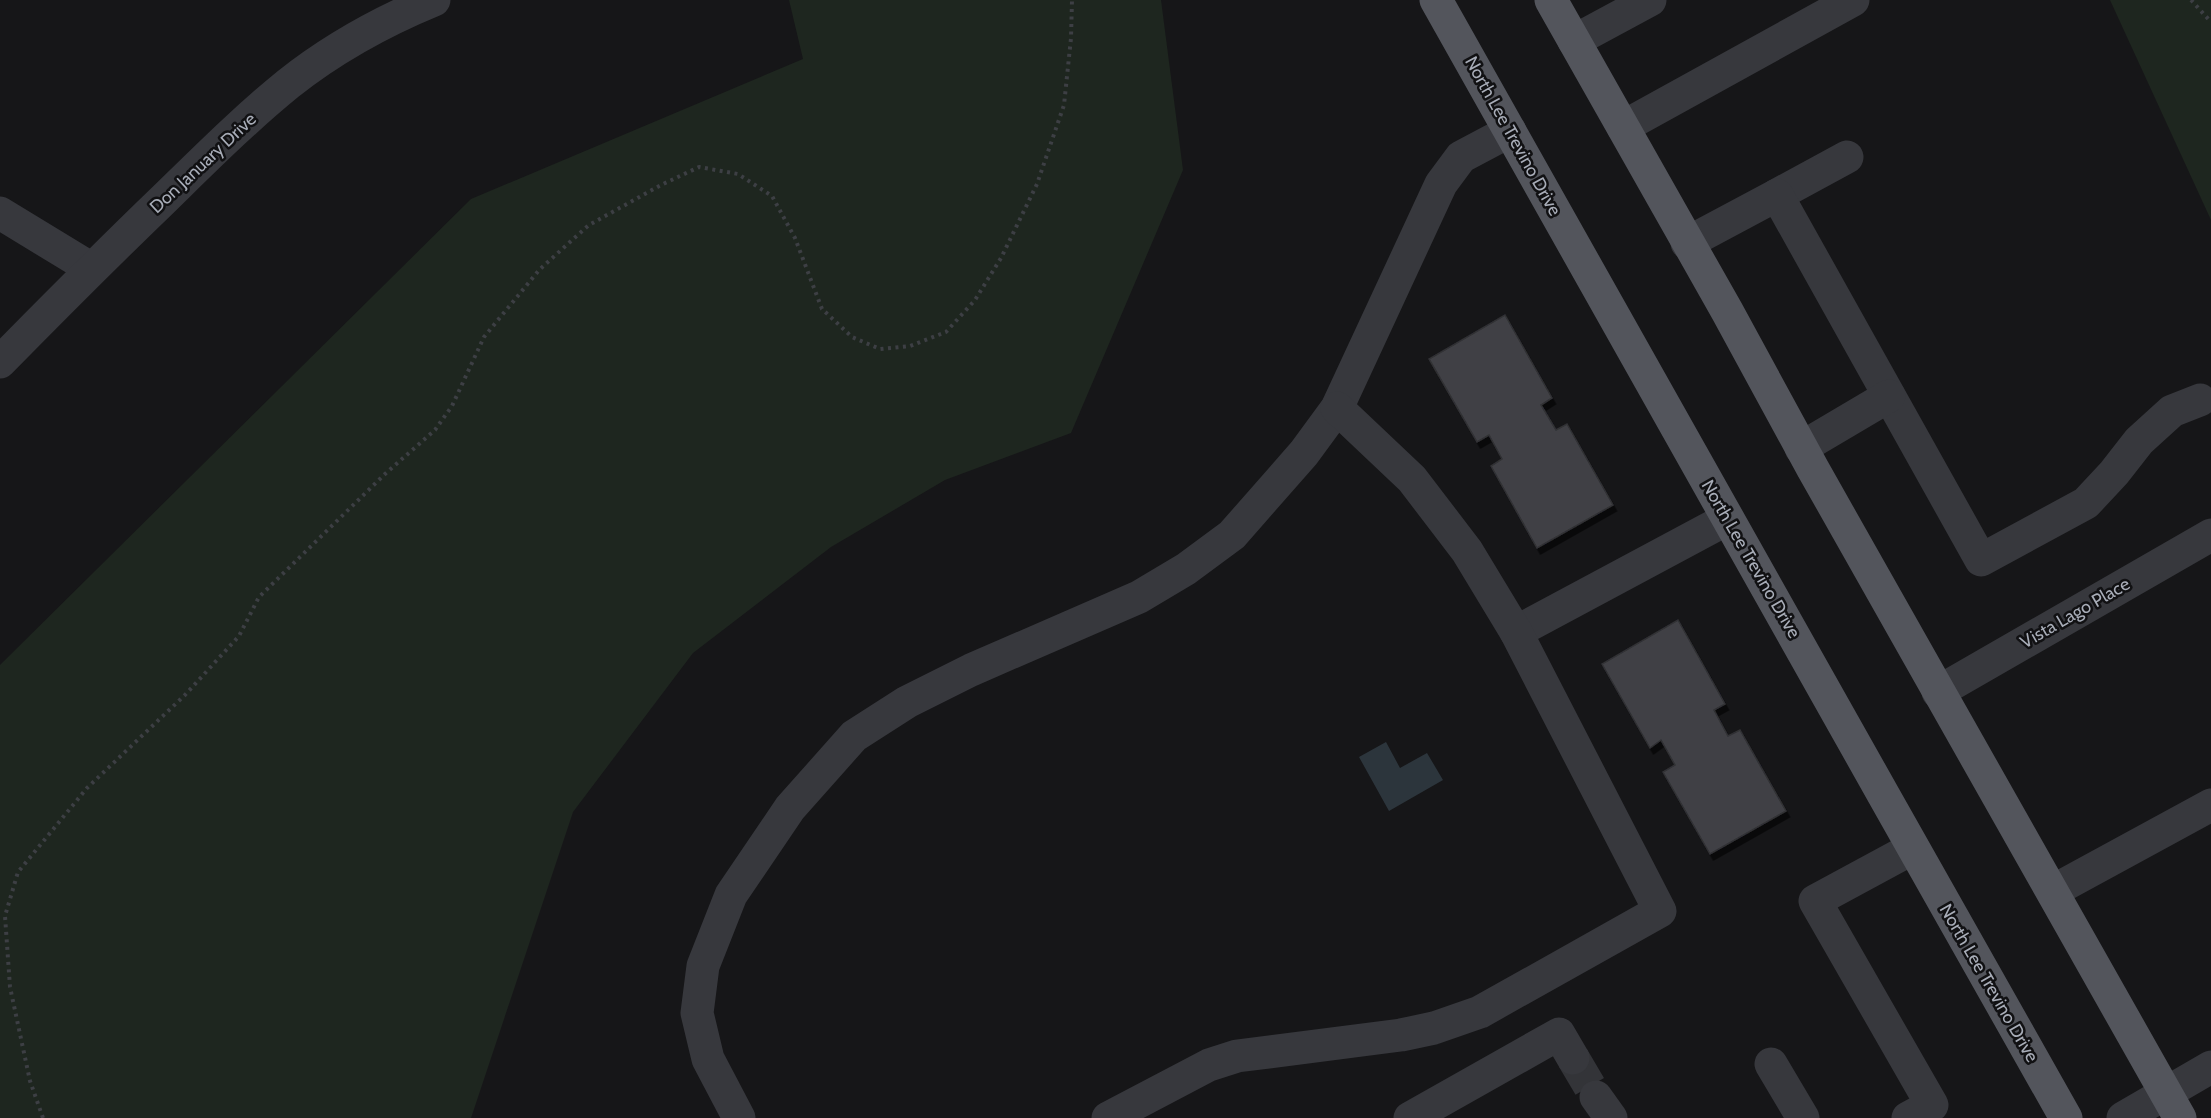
<svg xmlns="http://www.w3.org/2000/svg" width="2211" height="1118" font-family="Cabin,sans-serif">
  <style>
    .green { fill: #1e261f }
    .water { fill: #2c353c }
    .building { fill: #404145; stroke: #303034; stroke-width: 1.5; filter: url(#shadow) }
    .lines { fill: none; stroke-linecap: round; stroke-linejoin: round }
    .minor-tunnel { stroke: #333438; stroke-width: 33; stroke-dasharray: 33 16; stroke-linecap: butt }
    .path { stroke: #3d3f44; stroke-width: 4; stroke-dasharray: 3 4.5; stroke-linecap: butt }
    .minor { stroke: #37383d; stroke-width: 33 }
    .major { stroke: #53555c; stroke-width: 33 }
    .labels { text-anchor: middle; dominant-baseline: central; stroke-width: 5; stroke-linejoin: round; paint-order: stroke }
    .street-label { font-size: 18px; fill: #a8adb8; stroke: #111113 }
  </style>
  <defs>
    <filter id="shadow"><feDropShadow dx="3.5" dy="6" stdDeviation="0" flood-color="#0009"/></filter>
  </defs>
  <rect width="100%" height="100%" fill="#161618"/>
  <g class="green">
    <polygon points="789,0 1161,0 1183,170 1071,433 945,480 831,547 693,653 573,812 471,1118 0,1118 0,665 471,199 803,59"/>
    <polygon points="2110,0 2211,0 2211,220"/>
  </g>
  <polygon class="water" points="1386,742 1400,768 1427,753 1443,780 1389,811 1359,757"/>
  <g class="building">
    <polygon points="1505,315 1552,398 1541,405 1556,430 1567,424 1613,505 1537,548 1491,466 1502,459 1489,435 1477,442 1429,359"/>
    <polygon points="1678,620 1725,704 1714,710 1728,736 1740,730 1786,811 1710,854 1663,772 1675,765 1661,740 1650,748 1602,664"/>
  </g>
  <g class="lines">
    <polyline class="minor-tunnel" points="1573,1058 1596,1097"/>
    <g class="path">
      <polyline points="2191,0 2211,22"/>
      <polyline points="43,1118 30,1081 10,987 5,916 18,872 87,788 185,695 239,636 259,597 385,474 435,430 452,406 484,337 540,269 589,225 661,185 699,167 738,174 772,196 795,238 822,309 852,337 880,349 910,346 946,332 975,300 1001,258 1037,184 1064,105 1071,38 1072,0"/>
    </g>
    <g class="minor">
      <polyline points="1574,41 1650,0"/>
      <polyline points="1623,127 1853,0"/>
      <polyline points="1777,195 1847,157"/>
      <polyline points="0,213 92,269"/>
      <polyline points="1687,243 1777,195 1981,560 2086,503 2114,473 2139,441 2172,411 2200,400"/>
      <path d="M0 362C54 307 109 252 165 198 205 159 245 119 288 84 332 49 383 21 434 0"/>
      <polyline points="1801,448 1889,396"/>
      <polyline points="1516,632 1727,519"/>
      <polyline points="1938,692 2211,535"/>
      <polyline points="2053,891 2211,805"/>
      <polyline points="1771,1064 1803,1118"/>
      <polyline points="1596,1097 1611,1118"/>
      <polyline points="739,1118 708,1059 697,1013 703,966 731,895 790,808 854,736 907,702 971,670 1139,597 1186,569 1232,535 1304,453 1337,408 1441,184 1461,157 1510,131"/>
      <polyline points="1108,1118 1209,1065 1237,1056 1401,1035 1434,1028 1480,1012 1660,911 1516,632 1467,551 1412,479 1337,408"/>
      <polyline points="1410,1118 1559,1034 1573,1058"/>
      <polyline points="1908,1118 1932,1105 1815,901 1913,848"/>
      <polyline points="2123,1118 2211,1067"/>
    </g>
    <g class="major">
      <path d="M1436 0C1647 373 1855 746 2066 1118"/>
      <polyline points="1551,0 1727,311 1813,469 2180,1118"/>
    </g>
  </g>
  <g class="labels">
    <g class="street-label">
      <text transform="translate(1513 136) rotate(61)">North Lee Trevino Drive</text>
      <text transform="translate(203 163) rotate(-43)">Don January Drive</text>
      <text transform="translate(1751 559) rotate(60)">North Lee Trevino Drive</text>
      <text transform="translate(2075 613) rotate(-30)">Vista Lago Place</text>
      <text transform="translate(1989 983) rotate(60)">North Lee Trevino Drive</text>
    </g>
  </g>
</svg>
